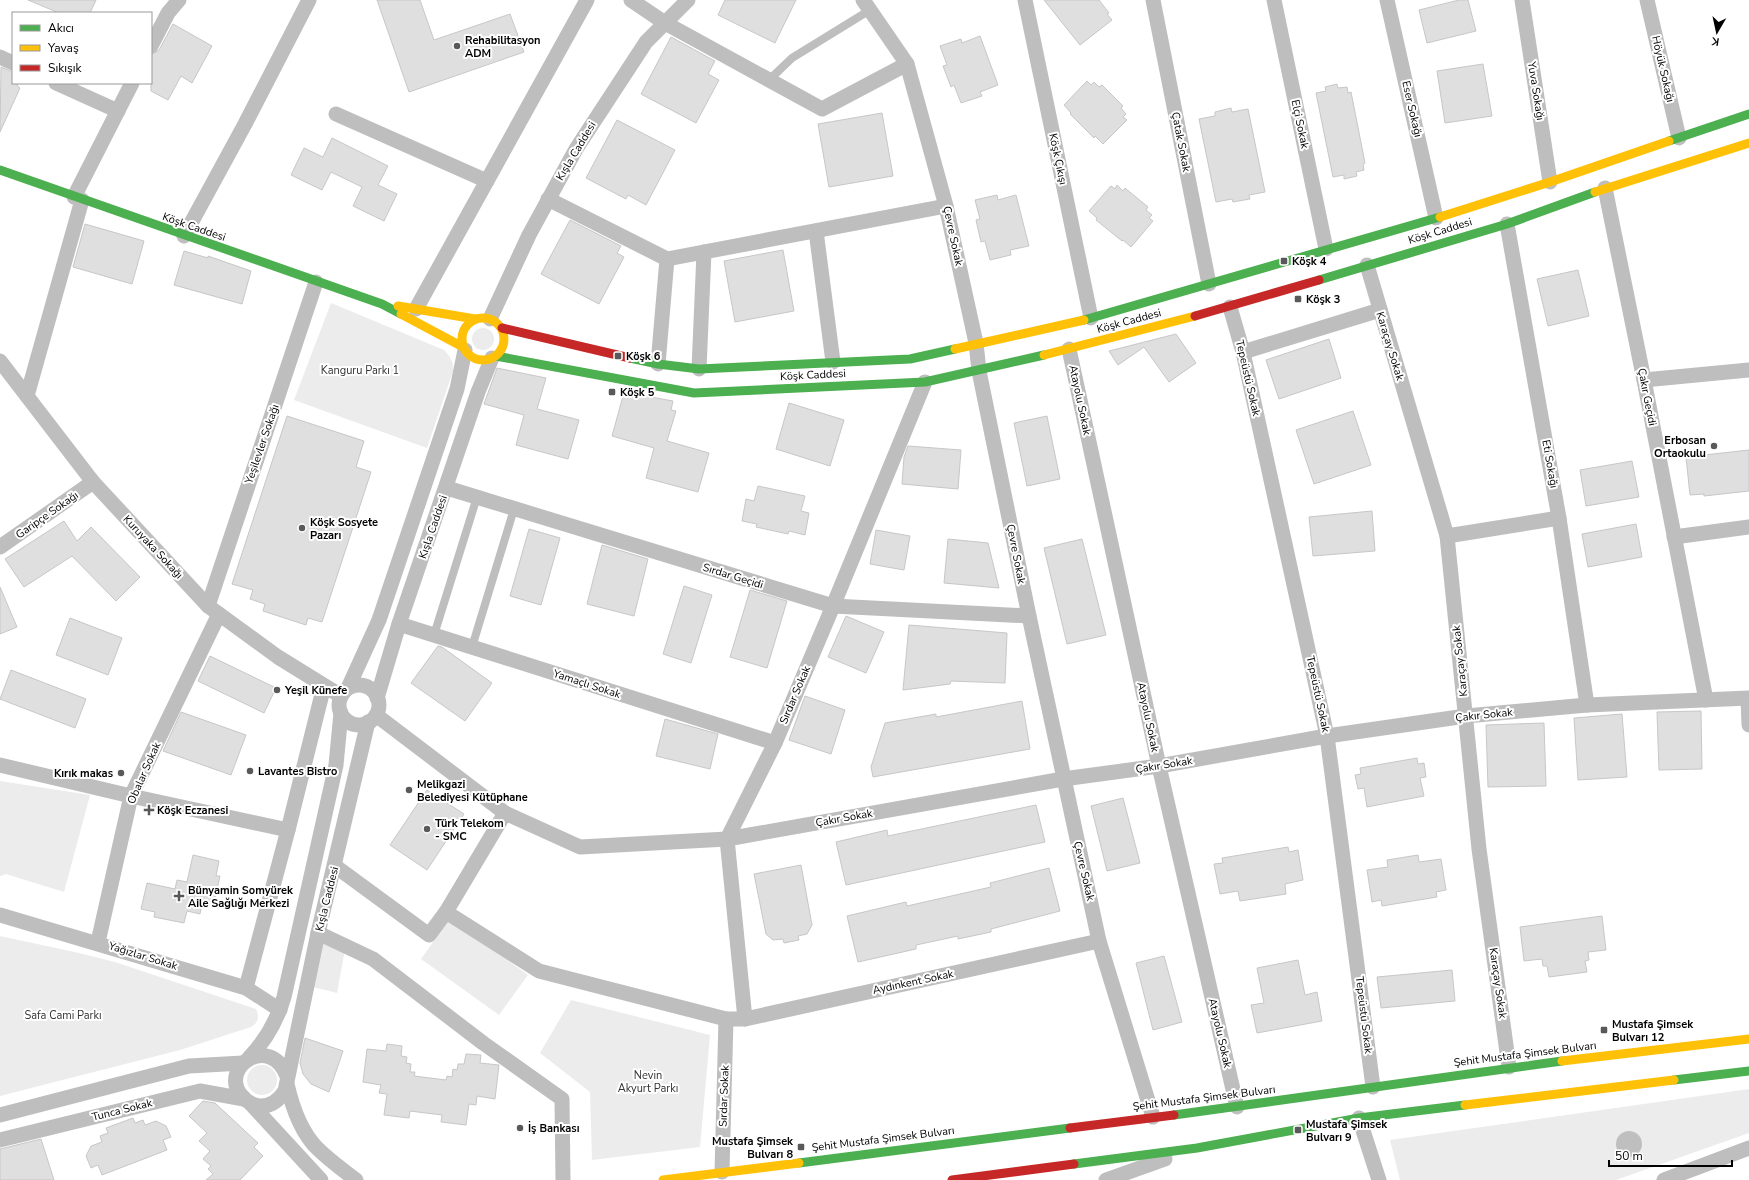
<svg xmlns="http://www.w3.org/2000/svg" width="1749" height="1180" font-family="'Nunito Sans',sans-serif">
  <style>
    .green { fill: #ececec }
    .water { fill: #bfbfbf }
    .building { fill: #dfdfdf; stroke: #c7c7c7 }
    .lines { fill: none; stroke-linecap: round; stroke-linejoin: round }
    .lane { stroke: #bebebe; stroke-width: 8 }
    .street { stroke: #bebebe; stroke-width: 15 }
    .fast { stroke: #4caf50; stroke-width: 9 }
    .slow { stroke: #ffc107; stroke-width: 9 }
    .jam { stroke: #c62828; stroke-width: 9 }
    .poi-dot { fill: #595959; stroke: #fff; stroke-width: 1.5 }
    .labels { text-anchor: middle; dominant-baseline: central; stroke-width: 4; stroke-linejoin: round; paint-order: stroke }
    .poi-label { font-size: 11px; font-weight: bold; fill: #000; stroke: #fff; text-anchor: start }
    .street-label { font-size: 11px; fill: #000; stroke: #fff }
    .park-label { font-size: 11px; fill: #333; stroke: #fff }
  </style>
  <rect width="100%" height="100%" fill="#fff"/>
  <g class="green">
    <path d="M331 303 444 350C450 356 454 362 453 371L427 448 294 400Z"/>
    <circle cx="483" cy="339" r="11"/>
    <polygon points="0,781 90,795 64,892 6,874 0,876"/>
    <polygon points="450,918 528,975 499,1015 421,959"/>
    <path d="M0 936 79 953 115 962 256 1009C260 1017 258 1023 251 1027L180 1050 0 1096Z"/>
    <polygon points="320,936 346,944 337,993 309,986"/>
    <polygon points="571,1000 710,1035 700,1147 592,1160 590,1092 540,1053"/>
    <circle cx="262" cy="1080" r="15"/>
    <polygon points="1749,1089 1749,1133 1616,1180 1400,1180 1390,1140"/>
  </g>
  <circle class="water" cx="1629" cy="1144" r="13"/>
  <g class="building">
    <polygon points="28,0 96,0 90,13 59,13"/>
    <polygon points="377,0 420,0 434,40 510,14 524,52 409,92"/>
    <polygon points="725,0 796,0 775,43 718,15"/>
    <polygon points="1044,0 1099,0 1109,13 1107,14 1112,20 1080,45"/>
    <polygon points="1459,0 1468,0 1476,31 1427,43 1419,10"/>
    <polygon points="173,24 212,46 192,83 181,76 168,100 151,91 151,55 159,50"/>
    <polygon points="980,36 998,85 980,92 982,96 961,103 954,85 951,87 943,66 947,65 940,46 961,39 962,43"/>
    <polygon points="671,37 715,61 708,74 719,80 696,123 641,94"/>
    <polygon points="1483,64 1492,116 1445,123 1437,71"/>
    <polygon points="1,67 13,72 13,83 18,83 17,86 20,88 0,132"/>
    <polygon points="1087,81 1091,85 1094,82 1099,87 1102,85 1123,106 1121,108 1126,114 1123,117 1127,120 1103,144 1095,136 1094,138 1070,114 1071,113 1064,105"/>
    <polygon points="1337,84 1338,88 1347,87 1348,93 1351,92 1365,163 1363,164 1364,170 1356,172 1357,176 1344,179 1344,175 1333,177 1316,93 1326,91 1325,87"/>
    <polygon points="1231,108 1232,112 1248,109 1265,192 1249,195 1250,199 1233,202 1232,199 1216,202 1199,119 1215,116 1215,112"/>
    <polygon points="882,113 893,176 829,187 818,124"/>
    <polygon points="617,120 675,150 646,205 628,195 626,199 586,178"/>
    <polygon points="332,138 388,166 378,185 397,194 384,221 353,206 362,187 331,172 322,190 291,175 304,148 323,157"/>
    <polygon points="1117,185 1123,191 1125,188 1148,207 1146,210 1152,215 1149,218 1153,221 1131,247 1123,240 1122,241 1096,220 1097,218 1089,211 1111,186 1115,189"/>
    <polygon points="997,195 998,200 1016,195 1029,246 1010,250 1011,255 990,260 985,241 981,242 976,220 980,219 975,200"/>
    <polygon points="570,220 621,246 617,253 624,257 599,304 541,274"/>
    <polygon points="85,224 144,241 132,284 73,267"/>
    <polygon points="783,250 794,311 735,322 724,261"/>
    <polygon points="184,251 208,258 208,256 251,271 242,304 174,285"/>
    <polygon points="1578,270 1589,316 1548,326 1537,279"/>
    <polygon points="1176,334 1196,363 1169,382 1144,347 1118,365 1109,351"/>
    <polygon points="1329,339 1341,378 1279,399 1266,360"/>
    <polygon points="497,368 546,378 537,409 579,420 568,459 516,445 524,415 484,404"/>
    <polygon points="629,393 673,401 671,410 676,411 667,441 709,453 698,492 646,478 654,448 612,436 623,396 628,398"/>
    <polygon points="789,403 844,420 830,466 776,449"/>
    <polygon points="1353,411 1371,465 1314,484 1296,430"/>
    <polygon points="287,416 364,441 356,467 371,472 322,622 308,618 306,625 263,611 265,604 250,599 253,590 232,584"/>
    <polygon points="1047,416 1060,479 1027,486 1014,423"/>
    <polygon points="908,446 961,450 958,489 902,484 904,457"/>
    <polygon points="1749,450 1749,491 1704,496 1704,494 1690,495 1686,457"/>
    <polygon points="1632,461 1639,497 1586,506 1580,470"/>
    <polygon points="758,486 805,496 801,511 809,513 805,535 789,531 788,534 756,527 757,524 742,521 746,499 754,501"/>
    <polygon points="1372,511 1375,551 1313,556 1309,517"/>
    <polygon points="64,521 77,541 91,527 140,577 116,601 72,556 24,587 5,559"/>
    <polygon points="1636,524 1642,557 1588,567 1582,534"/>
    <polygon points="529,529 560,538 541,605 510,596"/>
    <polygon points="876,530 910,536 904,570 870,564"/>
    <polygon points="948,539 988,543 999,588 944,583"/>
    <polygon points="1082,539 1106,635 1067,644 1044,548"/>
    <polygon points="602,545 648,559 634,616 587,604"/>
    <polygon points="684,586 712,595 691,663 663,654"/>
    <polygon points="0,587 17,627 0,634"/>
    <polygon points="750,590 787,601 767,668 730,657"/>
    <polygon points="846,616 884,632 866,673 828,657"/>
    <polygon points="70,618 122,638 108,675 56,655"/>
    <polygon points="909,625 1007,633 1005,683 951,681 950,684 903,690"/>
    <polygon points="438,646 442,647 492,683 465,721 411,683"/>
    <polygon points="210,656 276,688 264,713 198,681"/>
    <polygon points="11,670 86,699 75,728 0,699"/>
    <polygon points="805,696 845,710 831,754 789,740"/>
    <polygon points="1022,701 1030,749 873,777 871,767 885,723 936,714 936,717"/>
    <polygon points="1701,711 1702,769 1659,770 1657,712"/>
    <polygon points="181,712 246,735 231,775 163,751"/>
    <polygon points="1622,714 1627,777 1578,780 1574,718"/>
    <polygon points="665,719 718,734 710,769 656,756"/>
    <polygon points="1544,723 1546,786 1488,787 1486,725"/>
    <polygon points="1417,758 1418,764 1424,763 1426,777 1420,778 1424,796 1367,807 1364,788 1358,789 1355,775 1361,774 1360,768"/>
    <polygon points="427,790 464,814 427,870 390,845"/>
    <polygon points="1123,798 1140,863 1107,871 1091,806"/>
    <polygon points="1036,805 1045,842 846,885 836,842 887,830 888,836"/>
    <polygon points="1288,847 1289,852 1298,850 1303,880 1285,884 1286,894 1240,901 1238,891 1220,894 1214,864 1223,863 1222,858"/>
    <polygon points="193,855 219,861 216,876 220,876 213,907 202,904 200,914 187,911 184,923 154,917 155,912 141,909 147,883 175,889 177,880 187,882"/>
    <polygon points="1418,855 1419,862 1441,859 1446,890 1436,892 1437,897 1382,906 1381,900 1372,902 1367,870 1388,867 1387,860"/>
    <polygon points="801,865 812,925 807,934 798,936 799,940 784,943 783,939 773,940 766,934 754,874"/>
    <polygon points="1049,868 1060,911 991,929 991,932 958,939 958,936 916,945 916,949 858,962 847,916 906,902 907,906 991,887 990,883"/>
    <polygon points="1602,916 1606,950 1588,952 1589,960 1585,961 1587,972 1549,977 1547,966 1543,966 1542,959 1524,961 1520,927"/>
    <polygon points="1164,956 1182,1022 1153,1030 1136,963"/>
    <polygon points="1298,960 1305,995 1317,992 1322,1021 1257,1033 1251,1005 1264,1003 1257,968"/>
    <polygon points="1452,970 1455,1001 1381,1008 1377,977"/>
    <polygon points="305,1038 343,1051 329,1092 311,1084 303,1074 300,1063"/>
    <polygon points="387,1044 402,1046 401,1056 407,1057 406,1063 411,1064 410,1072 415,1072 414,1076 446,1080 447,1076 452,1077 453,1069 457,1070 458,1064 464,1064 466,1054 481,1055 480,1063 499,1065 495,1099 477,1096 476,1105 469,1104 466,1125 441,1122 442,1115 410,1111 409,1118 384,1115 387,1094 379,1093 381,1085 363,1082 367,1049 386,1051"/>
    <polygon points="203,1101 215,1103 258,1143 254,1147 263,1156 240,1180 206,1180 213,1174 208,1169 211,1166 203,1159 210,1151 199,1141 207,1133 189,1116"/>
    <polygon points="133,1118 135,1123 143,1120 145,1125 156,1121 166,1126 171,1137 163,1140 167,1150 102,1175 98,1165 91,1168 86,1156 91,1146 102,1142 100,1136 108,1133 106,1128"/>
    <polygon points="41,1139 54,1180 0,1180 0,1149"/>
  </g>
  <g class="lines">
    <g class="lane">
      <polyline points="769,80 792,58 870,10"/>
      <polyline points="434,635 477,497"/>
      <polyline points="472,647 514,509"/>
    </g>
    <g class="street">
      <polyline points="631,0 665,23 822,109 907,64"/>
      <polyline points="863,0 907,64 946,206 976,343 979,371 1029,616 1099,941 1153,1117"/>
      <polyline points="1025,0 1091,318"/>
      <polyline points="1153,0 1209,284"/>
      <polyline points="1274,0 1326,249"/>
      <polyline points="1387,0 1436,218"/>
      <polyline points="1522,0 1550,182"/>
      <polyline points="1647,0 1679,138"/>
      <polyline points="151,46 168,13 179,0"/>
      <polyline points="0,57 13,63"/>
      <polyline points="56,83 118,111"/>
      <polyline points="336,114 487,181"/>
      <polyline points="1605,188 1644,380 1706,700"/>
      <polyline points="74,197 132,83"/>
      <polyline points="548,199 667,259 946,206"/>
      <polyline points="1507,224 1559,518 1587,705"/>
      <polyline points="816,231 833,362"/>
      <polyline points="184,236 245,124 309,0"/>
      <polyline points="1367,265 1447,536 1479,849 1509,1067"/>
      <polyline points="1230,307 1243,352 1327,736 1373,1087"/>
      <polyline points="416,309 587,0"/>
      <polyline points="490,319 529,235 576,149 646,42 688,0"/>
      <polyline points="1069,349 1159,766 1237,1107"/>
      <polyline points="1243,352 1380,310"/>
      <polyline points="0,361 93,482 208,606 278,657 341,696"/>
      <polyline points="658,364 667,259"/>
      <polyline points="699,369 704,252"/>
      <polyline points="1644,380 1749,370"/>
      <polyline points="27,396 82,200"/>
      <polyline points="447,488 833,606 1029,616"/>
      <polyline points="1447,536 1559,518"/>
      <polyline points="1674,537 1749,527"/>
      <polyline points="0,547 93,482"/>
      <polyline points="208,606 316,282"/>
      <polyline points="399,624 775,743"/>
      <circle cx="359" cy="705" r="20"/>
      <polyline points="348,688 379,620 457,389 465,350"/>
      <polyline points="377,698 399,624 478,392 492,358"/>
      <polyline points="1748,699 1749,725"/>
      <polyline points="376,715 505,813 580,847 727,839 1063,779 1159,766 1327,736 1466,716 1587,705 1749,698"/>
      <polyline points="0,765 131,796 288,830"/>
      <polyline points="335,866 429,935 446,912 505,813"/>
      <polyline points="446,912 539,971 726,1019 745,1019 1099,941"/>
      <polyline points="0,915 246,988 280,1010"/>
      <polyline points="318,933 373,959 483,1043 562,1099 563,1180"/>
      <polyline points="98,942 131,796 219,614"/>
      <polyline points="246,988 288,830 324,686"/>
      <polyline points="745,1019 727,839 775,743 833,606 925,382"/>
      <path d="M249 1058C266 1040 277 1021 284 997L336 765 341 713"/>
      <path d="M287 1076C270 1033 219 1067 241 1095 246 1101 252 1105 259 1106 271 1107 279 1100 285 1091L318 933 368 722"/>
      <path d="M287 1084C292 1106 300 1131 317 1148 329 1160 343 1170 356 1180"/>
      <polyline points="251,1104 321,1180"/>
      <polyline points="0,1115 189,1066 243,1063"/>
      <polyline points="1359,1118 1379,1180"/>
      <polyline points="0,1140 200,1091 244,1099"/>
      <polyline points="722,1172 726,1019"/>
      <polyline points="1106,1180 1165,1159"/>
      <polyline points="1664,1180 1749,1148"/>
    </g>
    <g class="fast">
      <polyline points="1669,141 1749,114"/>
      <polyline points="0,170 382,304 401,314"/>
      <polyline points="1319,280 1507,224 1595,192"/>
      <polyline points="1084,320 1440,217"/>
      <polyline points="496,356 694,393 925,382 1044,355"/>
      <polyline points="630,358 658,364 699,369 910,359 955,349"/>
      <polyline points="1674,1080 1749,1071"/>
      <polyline points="1174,1115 1562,1061"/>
      <polyline points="799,1163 1070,1128"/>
      <polyline points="1074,1164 1197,1148 1359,1118 1465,1105"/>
    </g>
    <g class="slow">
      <polyline points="1595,192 1749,143"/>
      <polyline points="1440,217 1550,182 1669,141"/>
      <polyline points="398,306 475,319"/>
      <polyline points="401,314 463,347"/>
      <circle cx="483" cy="339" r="21"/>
      <polyline points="955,349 1084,320"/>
      <polyline points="1044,355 1195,316"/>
      <polyline points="1562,1061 1749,1039"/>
      <polyline points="1465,1105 1674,1080"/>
      <polyline points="663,1180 799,1163"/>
    </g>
    <g class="jam">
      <polyline points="1195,316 1319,280"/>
      <polyline points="502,328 630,358"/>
      <polyline points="1070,1128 1174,1115"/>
      <polyline points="952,1180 1074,1164"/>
    </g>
  </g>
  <g class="poi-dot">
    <circle cx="457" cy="46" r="4"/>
    <rect x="1280" y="257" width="8" height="8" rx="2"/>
    <rect x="1294" y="295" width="8" height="8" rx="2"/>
    <rect x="614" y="352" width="8" height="8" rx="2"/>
    <rect x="608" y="388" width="8" height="8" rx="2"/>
    <circle cx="1714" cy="446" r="4"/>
    <circle cx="302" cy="528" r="4"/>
    <circle cx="277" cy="690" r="4"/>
    <circle cx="250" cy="771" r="4"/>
    <circle cx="121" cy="773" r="4"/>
    <circle cx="409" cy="790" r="4"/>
    <path d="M147 804h4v4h4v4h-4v4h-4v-4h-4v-4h4z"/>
    <circle cx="427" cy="829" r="4"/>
    <path d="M177 890h4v4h4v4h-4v4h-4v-4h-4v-4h4z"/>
    <rect x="1600" y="1026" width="8" height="8" rx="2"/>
    <circle cx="520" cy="1128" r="4"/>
    <rect x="1294" y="1126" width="8" height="8" rx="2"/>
    <rect x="797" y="1143" width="8" height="8" rx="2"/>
  </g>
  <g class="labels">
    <g class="poi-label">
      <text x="465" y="40">Rehabilitasyon<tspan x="465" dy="13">ADM</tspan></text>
      <text x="1292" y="261">Köşk 4</text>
      <text x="1306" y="299">Köşk 3</text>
      <text x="626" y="356">Köşk 6</text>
      <text x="620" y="392">Köşk 5</text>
      <text x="1706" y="440" text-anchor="end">Erbosan<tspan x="1706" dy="13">Ortaokulu</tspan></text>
      <text x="310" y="522">Köşk Sosyete<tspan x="310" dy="13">Pazarı</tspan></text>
      <text x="285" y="690">Yeşil Künefe</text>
      <text x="258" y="771">Lavantes Bistro</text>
      <text x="113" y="773" text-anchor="end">Kırık makas</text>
      <text x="417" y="784">Melikgazi<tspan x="417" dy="13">Belediyesi Kütüphane</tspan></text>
      <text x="157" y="810">Köşk Eczanesi</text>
      <text x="435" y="823">Türk Telekom<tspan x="435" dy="13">- SMC</tspan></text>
      <text x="188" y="890">Bünyamin Somyürek<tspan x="188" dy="13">Aile Sağlığı Merkezi</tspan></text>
      <text x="1612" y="1024">Mustafa Şimsek<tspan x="1612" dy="13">Bulvarı 12</tspan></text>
      <text x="1306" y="1124">Mustafa Şimsek<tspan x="1306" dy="13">Bulvarı 9</tspan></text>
      <text x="528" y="1128">İş Bankası</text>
      <text x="793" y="1141" text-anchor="end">Mustafa Şimsek<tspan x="793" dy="13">Bulvarı 8</tspan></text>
    </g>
    <g class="street-label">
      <text transform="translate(1663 69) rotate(77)">Höyük Sokağı</text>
      <text transform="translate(1536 91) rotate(81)">Yuva Sokağı</text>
      <text transform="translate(1412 109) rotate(77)">Eser Sokağı</text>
      <text transform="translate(1300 124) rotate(78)">Elçi Sokak</text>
      <text transform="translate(1181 142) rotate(79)">Çatak Sokak</text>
      <text transform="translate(576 151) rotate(-59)">Kışla Caddesi</text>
      <text transform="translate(1058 159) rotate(78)">Köşk Çıkışı</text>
      <text transform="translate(194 227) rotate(19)">Köşk Caddesi</text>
      <text transform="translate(1440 231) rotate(-17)">Köşk Caddesi</text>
      <text transform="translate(953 236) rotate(78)">Çevre Sokak</text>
      <text transform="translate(1129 321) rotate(-15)">Köşk Caddesi</text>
      <text transform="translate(1390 346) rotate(73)">Karaçay Sokak</text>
      <text transform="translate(813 375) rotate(-3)">Köşk Caddesi</text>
      <text transform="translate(1248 378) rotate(77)">Tepeüstü Sokak</text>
      <text transform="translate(1647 397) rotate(79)">Çakır Geçidi</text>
      <text transform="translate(1080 400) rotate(78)">Atayolu Sokak</text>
      <text transform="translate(262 444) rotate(-71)">Yeşilevler Sokağı</text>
      <text transform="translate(1550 464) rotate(80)">Eti Sokağı</text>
      <text transform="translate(47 515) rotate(-35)">Garipçe Sokağı</text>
      <text transform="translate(433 527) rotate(-71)">Kışla Caddesi</text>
      <text transform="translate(153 547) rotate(47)">Kuruyaka Sokağı</text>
      <text transform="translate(1016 554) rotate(79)">Çevre Sokak</text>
      <text transform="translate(733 576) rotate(17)">Sırdar Geçidi</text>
      <text transform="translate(1460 661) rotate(-96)">Karaçay Sokak</text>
      <text transform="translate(587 684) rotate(18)">Yamaçlı Sokak</text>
      <text transform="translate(1318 694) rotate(78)">Tepeüstü Sokak</text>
      <text transform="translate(795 695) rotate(-67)">Sırdar Sokak</text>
      <text transform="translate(1484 715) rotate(-6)">Çakır Sokak</text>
      <text transform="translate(1148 717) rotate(78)">Atayolu Sokak</text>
      <text transform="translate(1164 765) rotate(-9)">Çakır Sokak</text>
      <text transform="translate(144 773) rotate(-66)">Obalar Sokak</text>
      <text transform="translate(844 818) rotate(-10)">Çakır Sokak</text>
      <text transform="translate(1084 871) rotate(77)">Çevre Sokak</text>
      <text transform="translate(327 899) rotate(-76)">Kışla Caddesi</text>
      <text transform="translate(143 956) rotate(17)">Yağızlar Sokak</text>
      <text transform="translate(913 982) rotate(-12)">Aydınkent Sokak</text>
      <text transform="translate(1498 983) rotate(82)">Karaçay Sokak</text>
      <text transform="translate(1364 1015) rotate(83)">Tepeüstü Sokak</text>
      <text transform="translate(1220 1033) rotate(77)">Atayolu Sokak</text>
      <text transform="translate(1525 1054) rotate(-7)">Şehit Mustafa Şimsek Bulvarı</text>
      <text transform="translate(724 1096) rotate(-88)">Sırdar Sokak</text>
      <text transform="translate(1204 1098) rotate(-7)">Şehit Mustafa Şimsek Bulvarı</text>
      <text transform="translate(122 1110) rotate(-14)">Tunca Sokak</text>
      <text transform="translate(883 1139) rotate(-7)">Şehit Mustafa Şimsek Bulvarı</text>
    </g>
    <g class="park-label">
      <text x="360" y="370">Kanguru Parkı 1</text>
      <text x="63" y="1015">Safa Cami Parkı</text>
      <text x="648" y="1075">Nevin<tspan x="648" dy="13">Akyurt Parkı</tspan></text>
    </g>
  </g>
  <rect x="12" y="12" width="140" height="72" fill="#ffffff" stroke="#999999"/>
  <rect x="20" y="25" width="20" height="6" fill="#4caf50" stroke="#999999"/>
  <text x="48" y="32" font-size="12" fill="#000000">Akıcı</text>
  <rect x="20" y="45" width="20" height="6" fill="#ffc107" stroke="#999999"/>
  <text x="48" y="52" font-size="12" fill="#000000">Yavaş</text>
  <rect x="20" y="65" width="20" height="6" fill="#c62828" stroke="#999999"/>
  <text x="48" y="72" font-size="12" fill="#000000">Sıkışık</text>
  <g transform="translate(1717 32) rotate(189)" stroke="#ffffff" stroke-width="3" paint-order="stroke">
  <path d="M0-3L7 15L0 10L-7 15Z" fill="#000000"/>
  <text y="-6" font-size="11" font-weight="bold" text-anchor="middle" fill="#000000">K</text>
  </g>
  <path d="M1609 1160v6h123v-6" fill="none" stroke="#000000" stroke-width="2"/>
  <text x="1615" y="1160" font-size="12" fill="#000000" stroke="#ffffff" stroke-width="3" paint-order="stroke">50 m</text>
</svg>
